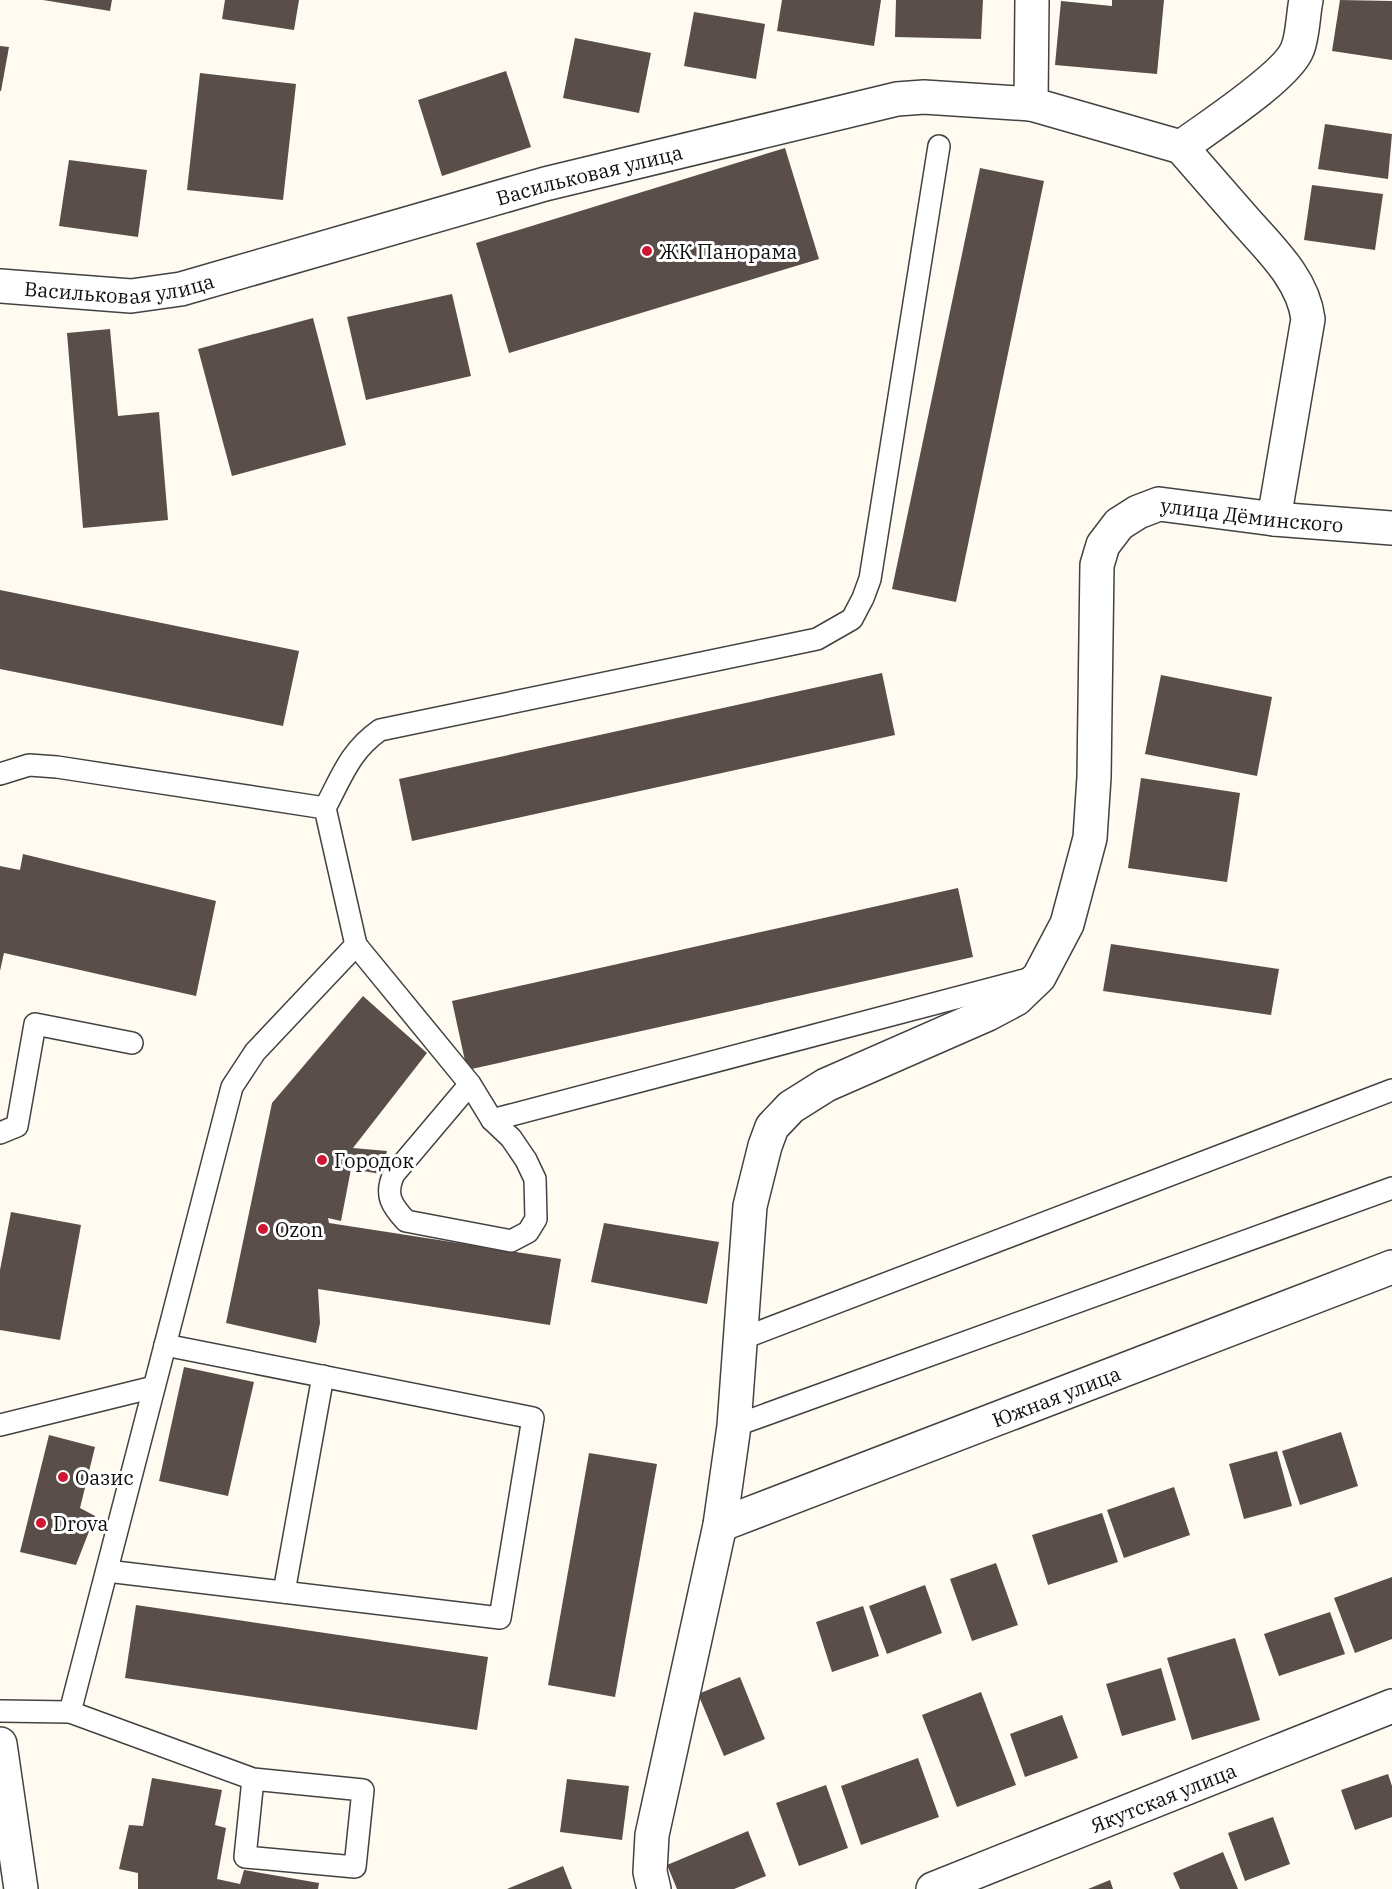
<svg xmlns="http://www.w3.org/2000/svg" width="1392" height="1889" font-family="'IBM Plex Serif',serif">
  <style>
    .building { fill: #594e4a }
    .lines { fill: none; stroke-linecap: round; stroke-linejoin: round }
    .lane-casing { stroke: #424242; stroke-width: 24 }
    .street-casing { stroke: #424242; stroke-width: 36 }
    .lane { stroke: #fff; stroke-width: 21 }
    .street { stroke: #fff; stroke-width: 33 }
    .poi-dot { fill: #cf1732; stroke: #fff; stroke-width: 2 }
    .labels { text-anchor: middle; dominant-baseline: central; stroke-width: 6; stroke-linejoin: round; paint-order: stroke }
    .street-label { font-size: 20px; fill: #0f0f0f; stroke: #fff }
    .poi-label { font-size: 20px; fill: #0f0f0f; stroke: #fff; text-anchor: start }
  </style>
  <rect width="100%" height="100%" fill="#fffbf1"/>
  <g class="building">
    <polygon points="43,0 112,0 110,11"/>
    <polygon points="225,0 299,0 294,30 222,19"/>
    <polygon points="782,0 881,0 874,46 777,31"/>
    <polygon points="896,0 983,0 981,39 895,37"/>
    <polygon points="1112,0 1164,0 1157,74 1055,65 1061,1 1112,6"/>
    <polygon points="1340,0 1392,1 1392,60 1332,51"/>
    <polygon points="694,12 765,24 756,79 684,66"/>
    <polygon points="575,38 651,53 639,113 563,98"/>
    <polygon points="0,46 9,47 1,91 0,91"/>
    <polygon points="506,71 531,147 442,176 418,100"/>
    <polygon points="200,73 296,84 283,200 187,190"/>
    <polygon points="1325,124 1392,134 1388,179 1318,169"/>
    <polygon points="785,148 819,259 509,353 476,243"/>
    <polygon points="69,160 147,170 138,237 59,226"/>
    <polygon points="980,168 1044,181 956,602 892,589"/>
    <polygon points="1312,185 1383,194 1375,250 1304,240"/>
    <polygon points="452,294 471,376 366,400 347,317"/>
    <polygon points="313,318 346,445 232,476 198,349"/>
    <polygon points="110,329 118,416 159,412 168,520 83,528 67,333"/>
    <polygon points="0,590 299,651 283,726 0,669"/>
    <polygon points="882,673 895,735 412,841 399,779"/>
    <polygon points="1161,675 1272,697 1257,776 1145,754"/>
    <polygon points="1141,778 1240,793 1227,882 1128,868"/>
    <polygon points="23,854 216,901 196,996 4,953 0,971 0,866 20,870"/>
    <polygon points="958,888 973,957 467,1070 452,1001"/>
    <polygon points="1111,944 1279,969 1271,1015 1103,991"/>
    <polygon points="363,996 427,1053 353,1148 387,1151 381,1174 351,1169 341,1221 328,1218 329,1223 561,1259 550,1325 318,1289 320,1323 316,1343 226,1323 272,1103"/>
    <polygon points="11,1212 81,1225 60,1340 0,1330 0,1270"/>
    <polygon points="604,1223 719,1242 707,1304 591,1282"/>
    <polygon points="184,1367 254,1382 228,1496 159,1481"/>
    <polygon points="1341,1432 1358,1486 1300,1505 1282,1451"/>
    <polygon points="49,1435 95,1447 80,1508 95,1516 76,1565 20,1552"/>
    <polygon points="1277,1451 1292,1506 1244,1519 1229,1464"/>
    <polygon points="589,1453 657,1464 615,1697 548,1685"/>
    <polygon points="1174,1487 1190,1535 1124,1558 1107,1510"/>
    <polygon points="1102,1513 1118,1562 1048,1585 1032,1535"/>
    <polygon points="996,1563 1018,1625 972,1641 950,1579"/>
    <polygon points="1392,1577 1392,1639 1355,1653 1334,1598"/>
    <polygon points="925,1585 942,1633 887,1654 869,1606"/>
    <polygon points="136,1605 488,1657 477,1730 125,1678"/>
    <polygon points="863,1606 879,1656 832,1672 816,1622"/>
    <polygon points="1330,1612 1345,1654 1279,1676 1264,1634"/>
    <polygon points="1235,1638 1260,1720 1192,1740 1167,1658"/>
    <polygon points="1161,1668 1176,1720 1122,1736 1106,1684"/>
    <polygon points="740,1677 765,1739 724,1756 698,1694"/>
    <polygon points="981,1692 1016,1785 957,1807 922,1715"/>
    <polygon points="1062,1715 1078,1758 1025,1777 1010,1734"/>
    <polygon points="918,1758 939,1817 861,1845 841,1786"/>
    <polygon points="1388,1774 1392,1786 1392,1817 1355,1830 1341,1790"/>
    <polygon points="152,1778 222,1790 215,1825 226,1828 217,1879 240,1884 244,1870 319,1883 318,1889 138,1889 138,1873 119,1869 129,1825 143,1826"/>
    <polygon points="567,1779 629,1786 622,1840 560,1832"/>
    <polygon points="826,1785 848,1848 799,1866 776,1803"/>
    <polygon points="1273,1817 1290,1864 1245,1881 1228,1833"/>
    <polygon points="748,1831 766,1876 734,1889 677,1889 667,1865"/>
    <polygon points="1223,1852 1238,1889 1180,1889 1173,1873"/>
    <polygon points="563,1866 572,1889 507,1889"/>
    <polygon points="1110,1880 1113,1889 1088,1889"/>
  </g>
  <g class="lines">
    <defs>
      <g id="lane">
        <polyline points="0,774 29,765 57,767 325,808 356,945"/>
        <path d="M325 808C342 776 350 751 380 730L817 639 852 619 863 598 870 579 939 146"/>
        <polyline points="492,1120 1032,978"/>
        <polyline points="0,1133 17,1126 35,1024 132,1043"/>
        <polyline points="741,1339 1392,1090"/>
        <polyline points="0,1425 154,1387"/>
        <polyline points="734,1426 1392,1188"/>
        <polyline points="107,1571 500,1618 533,1418 165,1345"/>
        <polyline points="284,1592 323,1376"/>
        <path d="M0 1711 70 1712 232 1087 255 1052 356 945 470 1084 492 1120 511 1138 526 1160 535 1179 536 1219 528 1232 511 1241 406 1221C392 1206 384 1195 394 1174L470 1084"/>
        <polyline points="70,1712 253,1779 245,1857 355,1867 363,1790 253,1779"/>
      </g>
      <g id="street">
        <polyline points="1031,104 1032,0"/>
        <path id="s1" d="M0 286 131 296 181 289 545 184 897 99 924 97 1031 104 1181 147"/>
        <path d="M1274 519 1308 319C1303 278 1268 247 1242 217 1221 193 1201 170 1181 147 1207 128 1286 77 1297 50 1303 37 1303 14 1306 0"/>
        <path id="s2" d="M720 1525 1392 1267"/>
        <polyline points="0,1744 21,1889"/>
        <path id="s3" d="M654 1889 650 1872 652 1835 720 1525 734 1426 750 1206 765 1146 772 1127 791 1107 826 1085 988 1014 1016 999 1039 977 1067 924 1090 838 1094 777 1097 565 1103 545 1119 524 1138 512 1159 504 1274 519 1392 528"/>
        <path id="s4" d="M933 1889 1392 1706"/>
      </g>
    </defs>
    <use href="#lane" class="lane-casing"/>
    <use href="#street" class="street-casing"/>
    <use href="#lane" class="lane"/>
    <use href="#street" class="street"/>
  </g>
  <g class="poi-dot">
    <circle cx="647" cy="251" r="6"/>
    <circle cx="322" cy="1160" r="6"/>
    <circle cx="263" cy="1229" r="6"/>
    <circle cx="63" cy="1477" r="6"/>
    <circle cx="41" cy="1523" r="6"/>
  </g>
  <g class="labels">
    <g class="street-label">
      <text stroke="none"><textPath href="#s1" startOffset="606">Васильковая улица</textPath></text>
      <text stroke="none"><textPath href="#s1" startOffset="120">Васильковая улица</textPath></text>
      <text stroke="none"><textPath href="#s3" startOffset="1692">улица Дёминского</textPath></text>
      <text stroke="none"><textPath href="#s2" startOffset="360">Южная улица</textPath></text>
      <text stroke="none"><textPath href="#s4" startOffset="248">Якутская улица</textPath></text>
    </g>
    <g class="poi-label">
      <text x="659" y="251">ЖК Панорама</text>
      <text x="334" y="1160">Городок</text>
      <text x="275" y="1229">Ozon</text>
      <text x="75" y="1477">Оазис</text>
      <text x="53" y="1523">Drova</text>
    </g>
  </g>
</svg>
